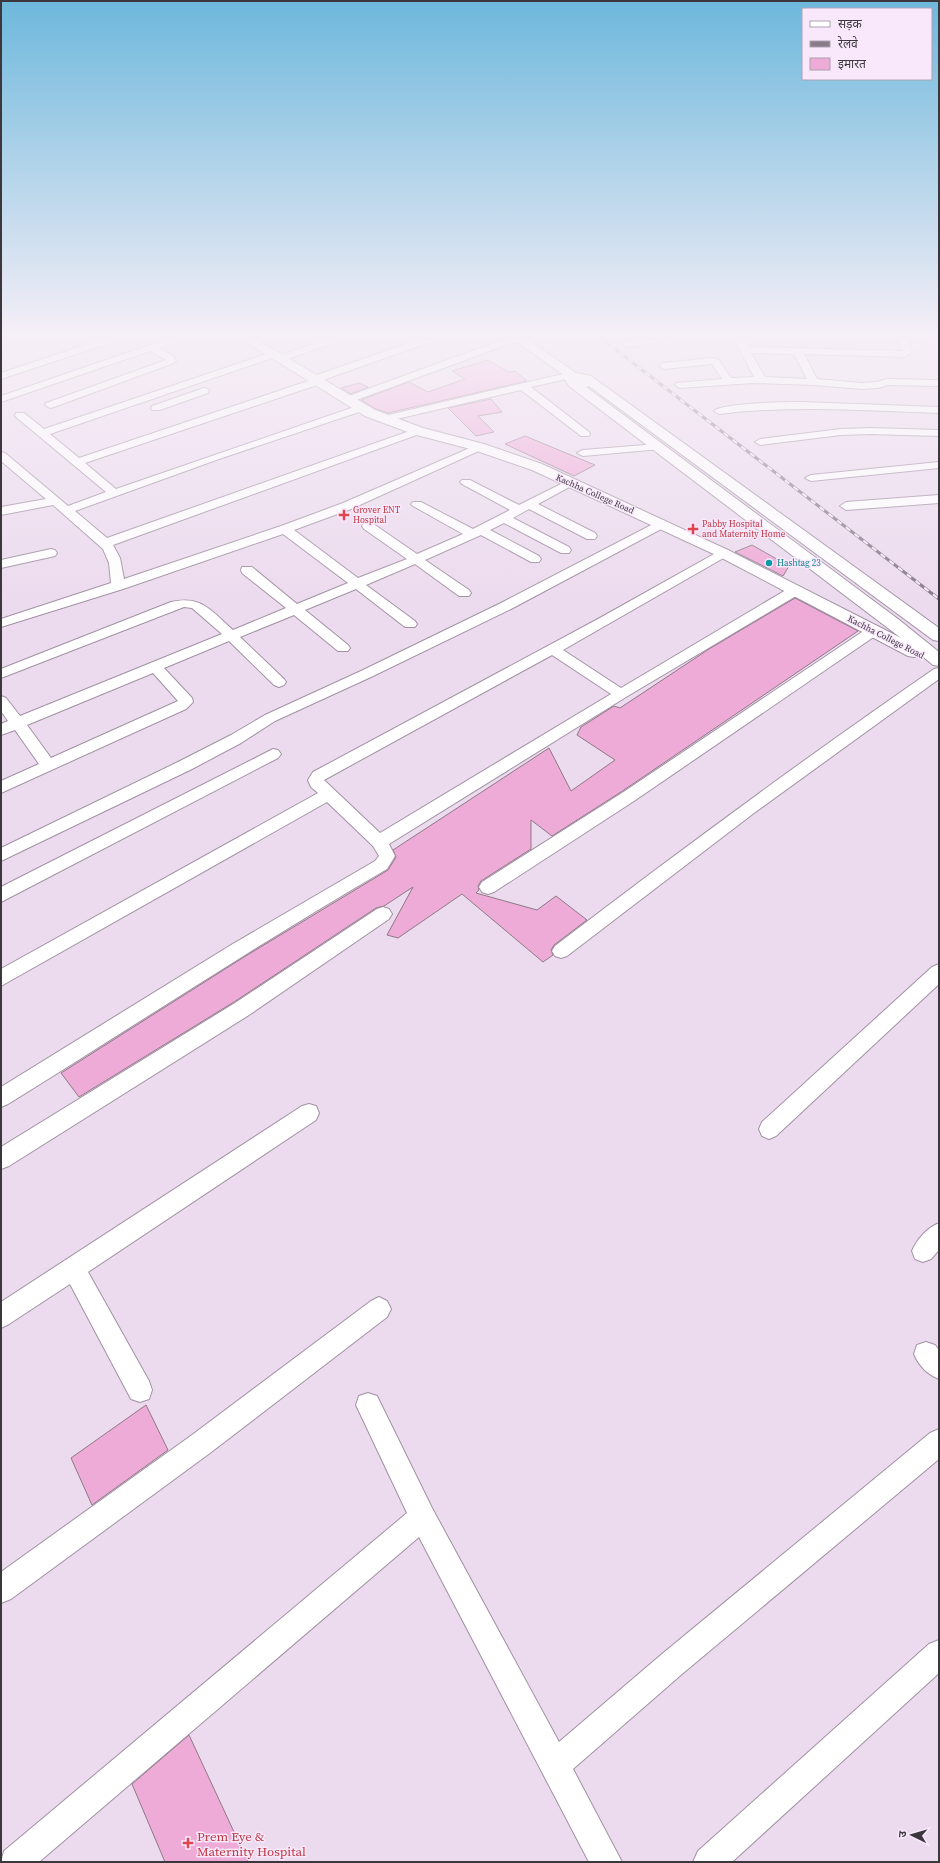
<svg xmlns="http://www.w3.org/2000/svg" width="940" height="1863" font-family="'Source Serif 4','Noto Sans Devanagari',serif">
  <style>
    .building { fill: #efabd7; stroke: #8d7985 }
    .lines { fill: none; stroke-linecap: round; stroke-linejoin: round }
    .street-casing { stroke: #a191a3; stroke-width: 2 }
    .secondary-casing { stroke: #a191a3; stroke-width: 2 }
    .street { fill: #fff; fill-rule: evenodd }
    .secondary { fill: #fff; fill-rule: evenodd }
    .rail-casing { stroke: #877c88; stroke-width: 3 }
    .rail { stroke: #f9e8fc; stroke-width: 2; stroke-dasharray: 5.5; stroke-linecap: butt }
    .health-dot { fill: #e0444e; stroke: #f9e8fc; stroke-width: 1.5 }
    .culture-dot { fill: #0f9aa8; stroke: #f9e8fc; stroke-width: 1.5 }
    .labels { text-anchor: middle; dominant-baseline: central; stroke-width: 3; stroke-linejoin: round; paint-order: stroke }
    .far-street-label { font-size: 9px; fill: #3c363d; stroke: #f9e8fc }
    .far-health-label { font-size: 9px; fill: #be3a42; stroke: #f9e8fc; text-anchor: start }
    .far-culture-label { font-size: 9px; fill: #0d838f; stroke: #f9e8fc; text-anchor: start }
    .near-health-label { font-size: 13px; fill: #be3a42; stroke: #f9e8fc; text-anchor: start }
  </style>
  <rect width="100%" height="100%" fill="#ecdbee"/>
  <g class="building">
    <polygon points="488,360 509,372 515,371 527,381 388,413 376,409 361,400 409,382 428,392 465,379 452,371"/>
    <polygon points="359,383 368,387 351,394 341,388"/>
    <polygon points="491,399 502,412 478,416 494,432 476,436 448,408"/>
    <polygon points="525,436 595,465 574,476 505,444"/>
    <polygon points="752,545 789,566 783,576 735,552"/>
    <polygon points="795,598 858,631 621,792 552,836 531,820 531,849 481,881 478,886 479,890 476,893 537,910 556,896 587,920 554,945 551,950 553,955 543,962 462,894 398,938 387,935 413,887 384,906 376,908 234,1002 79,1097 61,1073 244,957 388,870 396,857 393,850 549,748 571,791 615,760 577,735 581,727 614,706 620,708 709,649"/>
    <polygon points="146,1405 168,1450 92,1505 71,1458"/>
    <polygon points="189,1735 248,1862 165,1862 132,1784"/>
  </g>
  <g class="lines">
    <defs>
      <g id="street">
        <polygon points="103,339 118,339 116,341 1,379 1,373"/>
        <polygon points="167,339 181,339 159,348 173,356 176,361 174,363 54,407 50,408 45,405 46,403 166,360 150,351 1,402 1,396"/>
        <polygon points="326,339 340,339 338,341 285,360 279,360 277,358 279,356"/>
        <path d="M421 339H435L433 341 323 380V383L85 463 116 489 357 406H365L366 408 365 410 219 459 75 511 107 538 418 428 422 429 423 431 422 433 113 545 120 558 124 579 281 526 343 503 479 444 484 447 483 449 351 509 294 530 358 578 407 559 364 529 362 526 364 523H372L417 554 463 534 413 506 411 504 413 502H421L473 529 510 510 462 484 460 482 462 480H470L519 505 569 480 573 481 575 483 573 485 538 504 595 533 597 536 595 539H587L529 509 513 518 569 547 571 550 569 553H561L504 523 490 530 539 556 541 559 539 562H531L481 535 425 560 469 590 471 593 469 596H459L415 564 366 585 415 621 417 624 415 627H405L356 589 305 610 348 645 350 648 348 651H338L294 615 240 637 284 679 286 682 284 685 279 687 274 685 229 641 164 668 192 698 193 702 186 709 1 793V781L39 764 15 730 1 735V724L8 721 1 711V696L6 698 20 716 222 634 192 608 184 607 1 678V669L171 602C202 595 211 611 233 630L286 608 242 573 241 570 242 567H252L297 604 348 583 283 534 123 589 1 627V619L111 583 109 563 103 549 53 505 1 515V507L46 499 1 461V452L5 453 68 506 106 492 16 417 15 415 16 413H24L44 429 272 352H278L280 354 278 356 50 434 79 458 311 380V377ZM153 673 178 701 51 758 27 725Z"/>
        <polygon points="505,339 519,339 517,341 351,402 347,403 342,400 343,398"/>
        <polygon points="642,339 666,339 661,342 628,347 623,344 625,342"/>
        <path d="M734 339H744L748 347 902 351 898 339H908L912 352 904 357 804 354 817 379 862 383 877 382 887 379 939 380V386L888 385 878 388 862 389 814 385 753 383 680 388 675 385 676 383 722 379 712 364 664 369 659 366 664 363 713 358 719 360 731 378 754 377ZM751 353 794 354 807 379 765 377Z"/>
        <polygon points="933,339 939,339 939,343"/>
        <polygon points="571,372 576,375 575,377 531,387 589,432 590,434 589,436 581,436 521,390 384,422 379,419 384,416"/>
        <polygon points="204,388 208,389 209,391 208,393 160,410 152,410 151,408 152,406"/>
        <path d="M801 402 939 407V413C865 410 792 405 719 414L714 411C721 403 787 402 801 402Z"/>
        <polygon points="871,428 939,430 939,436 871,434 841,435 760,445 755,442 760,439 841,429"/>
        <polygon points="657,444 662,447 661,449 583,456 577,453 583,450"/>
        <polygon points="939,462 939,468 811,481 805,478 811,475"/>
        <polygon points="939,495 939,503 846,510 840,506 846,502"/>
        <polygon points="661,520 665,521 667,524 665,527 511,609 371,677 275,721 241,743 192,769 1,861 1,848 180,761 231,735 265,715 361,671 501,603"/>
        <polygon points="51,549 55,550 57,553 55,556 1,568 1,560"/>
        <path d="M723 549 727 550 729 553 727 556 563 650 621 688 791 587H801L803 590 801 593 626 697 389 844 395 856 387 869C258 944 134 1026 8 1104L1 1107V1087L231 945 375 861 379 856 373 846 327 802 1 986V969L318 793 311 787 308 780 313 772 598 619ZM552 655 611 694 380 833 324 780Z"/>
        <polygon points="873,627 878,628 880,631 878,634 634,801 494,892 488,894 482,892 479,887 482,882 622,793 868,628"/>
        <path d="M939 668V679L754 813 567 956 561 958 555 956 552 951 555 946C679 851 805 758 934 669Z"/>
        <polygon points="273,749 278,750 281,754 278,758 1,902 1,887"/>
        <polygon points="383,907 389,909 392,914 389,919 249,1015 9,1166 1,1169 1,1147 235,1003 377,909"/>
        <polygon points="939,964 939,984 776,1136 769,1139 762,1136 759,1129 762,1122 932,967"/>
        <polygon points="309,1104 316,1106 319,1113 316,1120 88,1272 149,1381 152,1390 149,1399 140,1402 131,1399 70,1284 9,1324 1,1328 1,1302 302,1106"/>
        <path d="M939 1223V1250L931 1259 923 1262 915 1259 912 1251C917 1239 927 1228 939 1223Z"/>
        <polygon points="379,1297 387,1301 391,1309 387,1317 210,1453 11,1599 1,1603 1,1572 192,1435 371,1301"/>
        <path d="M926 1342 935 1345 939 1350V1379C927 1374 919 1366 914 1354L917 1345Z"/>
        <polygon points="368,1393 377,1396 432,1508 559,1742 662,1654 930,1433 939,1429 939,1459 682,1674 573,1769 622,1862 589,1862 419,1537 39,1862 1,1862 4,1851 407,1513 356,1405 359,1396"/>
        <polygon points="939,1640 939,1673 732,1862 693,1862 698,1851 929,1644"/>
      </g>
      <polygon id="secondary" points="241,339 256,339 375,410 423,428 484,444 542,464 728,550 901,638 569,386 564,378 565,376 513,339 527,339 576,373 591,376 939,628 939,641 933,640 589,386 586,387 898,619 939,652 939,666 933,665 921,655 914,657 908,656 718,556 532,470 474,450 413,434 365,416"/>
    </defs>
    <use href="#street" class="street-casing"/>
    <use href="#secondary" class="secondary-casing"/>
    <use href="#street" class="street"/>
    <use href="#secondary" class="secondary"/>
    <defs>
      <polyline id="rail" points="602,339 939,599"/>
    </defs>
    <use href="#rail" class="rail-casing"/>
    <use href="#rail" class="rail"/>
  </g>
  <linearGradient id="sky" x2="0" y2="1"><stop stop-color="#6db8dc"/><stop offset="0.56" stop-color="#f6eff7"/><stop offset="1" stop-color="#f6eff7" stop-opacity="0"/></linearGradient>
  <rect width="940" height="600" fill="url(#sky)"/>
  <g class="health-dot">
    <path d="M342 509h4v4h4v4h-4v4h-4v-4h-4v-4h4z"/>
    <path d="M691 523h4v4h4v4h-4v4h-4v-4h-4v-4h4z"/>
    <path d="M186 1837h4v4h4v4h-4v4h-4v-4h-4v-4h4z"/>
  </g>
  <circle class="culture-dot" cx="769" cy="563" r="4"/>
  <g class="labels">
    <g class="far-street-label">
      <text transform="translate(595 494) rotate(24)">Kachha College Road</text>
      <text transform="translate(886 637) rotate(27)">Kachha College Road</text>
    </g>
    <g class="far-health-label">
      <text x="353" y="510">Grover ENT<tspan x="353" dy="10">Hospital</tspan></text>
      <text x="702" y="524">Pabby Hospital<tspan x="702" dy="10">and Maternity Home</tspan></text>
    </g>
    <g class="far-culture-label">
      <text x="777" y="563">Hashtag 23</text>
    </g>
    <g class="near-health-label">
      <text x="197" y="1836">Prem Eye &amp;<tspan x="197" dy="15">Maternity Hospital</tspan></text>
    </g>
  </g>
  <rect width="940" height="1863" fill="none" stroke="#3c363d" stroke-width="4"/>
  <rect x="802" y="8" width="130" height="72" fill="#f9e8fc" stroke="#ada1b0"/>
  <rect x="810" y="21" width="20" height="6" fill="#ffffff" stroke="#ada1b0"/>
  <text x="838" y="28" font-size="12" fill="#3c363d">सड़क</text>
  <rect x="810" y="41" width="20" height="6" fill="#877c88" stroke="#ada1b0"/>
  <text x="838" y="48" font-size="12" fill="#3c363d">रेलवे</text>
  <rect x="810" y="58" width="20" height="12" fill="#efabd7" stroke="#ada1b0"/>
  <text x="838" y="68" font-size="12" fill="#3c363d">इमारत</text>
  <g transform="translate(912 1835) rotate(275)" stroke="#f9e8fc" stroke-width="3" paint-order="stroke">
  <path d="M0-3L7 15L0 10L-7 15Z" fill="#3c363d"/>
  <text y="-6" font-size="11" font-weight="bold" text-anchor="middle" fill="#3c363d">उ</text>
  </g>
</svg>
